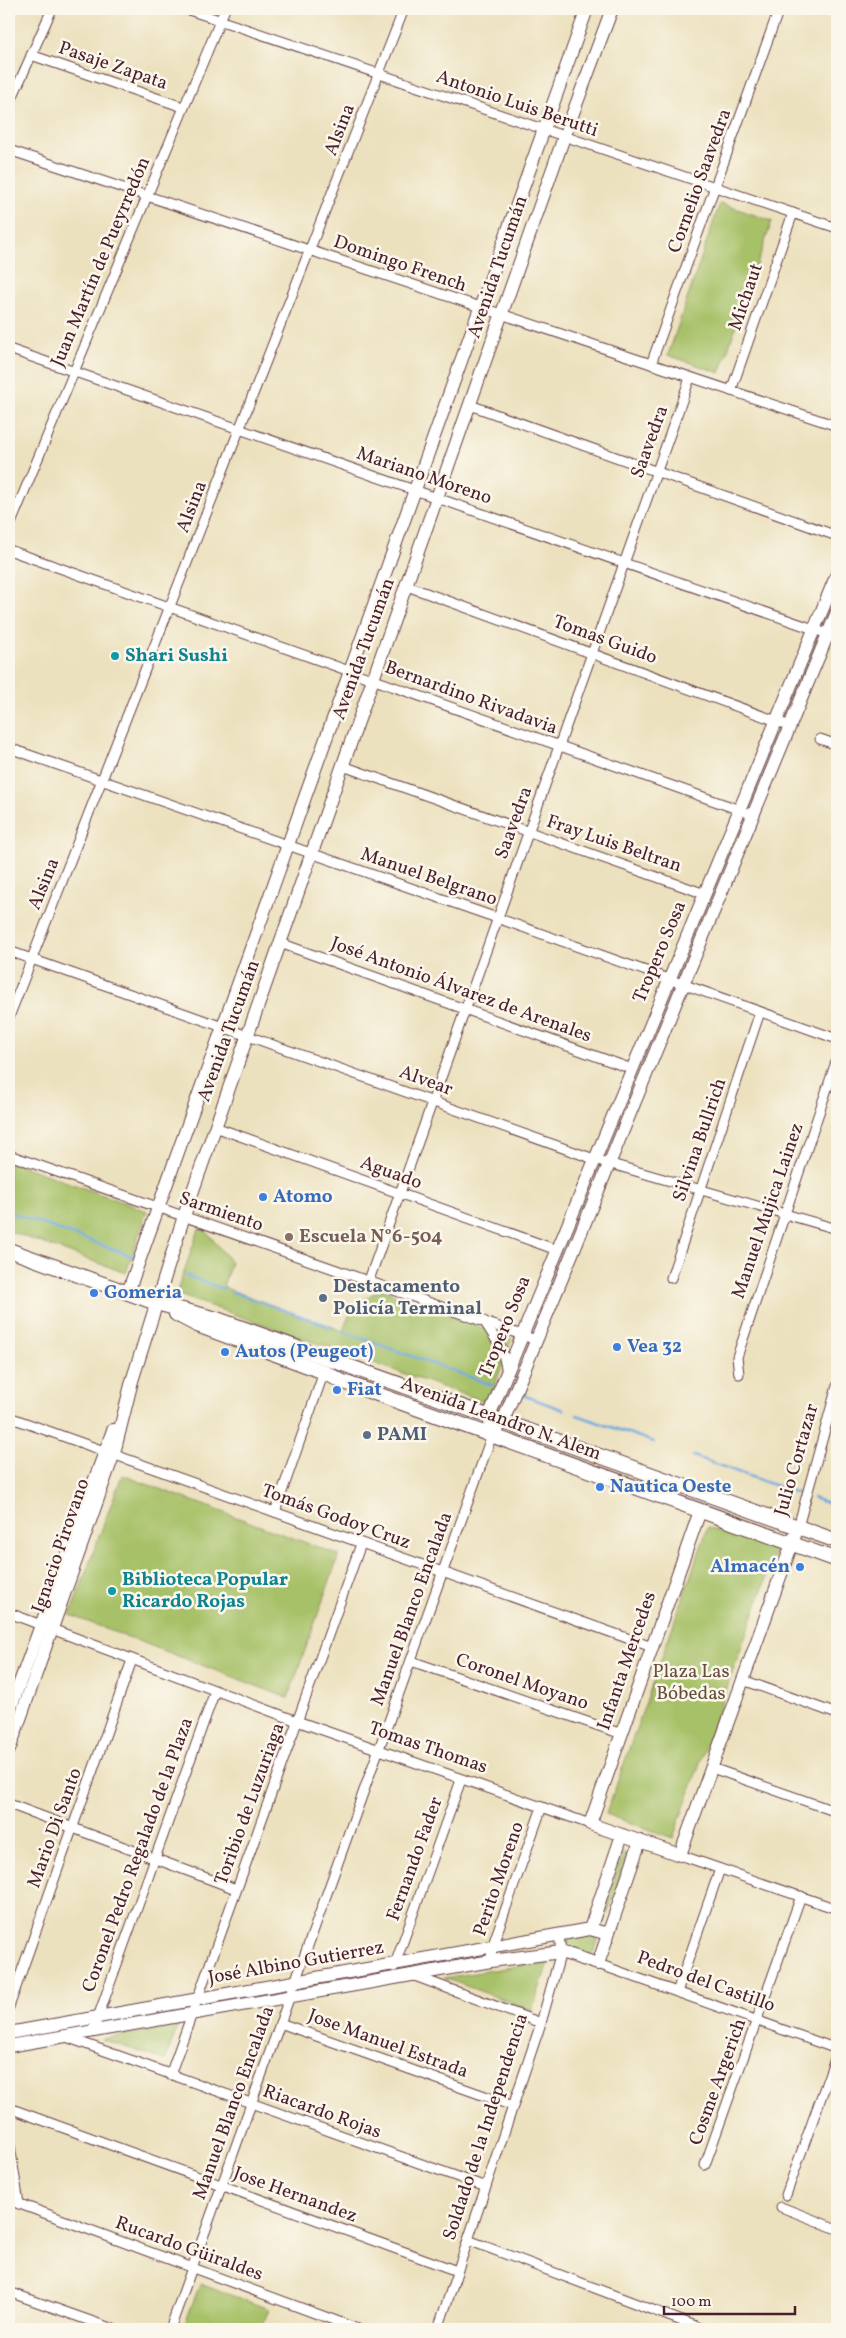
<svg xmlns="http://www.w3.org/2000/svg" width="846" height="2338" font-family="Vollkorn,serif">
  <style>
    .green { fill: #a7c167; stroke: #787049 }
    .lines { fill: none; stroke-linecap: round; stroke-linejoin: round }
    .stream { stroke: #6ea9df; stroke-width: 2.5 }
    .street-casing { stroke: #623c41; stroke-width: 11 }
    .secondary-casing { stroke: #623c41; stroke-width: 14 }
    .primary-casing { stroke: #623c41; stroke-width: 16 }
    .street { stroke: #fff; stroke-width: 9 }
    .secondary { stroke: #fff; stroke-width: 12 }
    .primary { stroke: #fff; stroke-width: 14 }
    .culture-dot { fill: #0f9aa8; stroke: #fbf7ec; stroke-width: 2 }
    .shop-dot { fill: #3f7fe0; stroke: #fbf7ec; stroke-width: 2 }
    .education-dot { fill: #8d6e63; stroke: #fbf7ec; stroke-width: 2 }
    .service-dot { fill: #5c6f8a; stroke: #fbf7ec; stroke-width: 2 }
    .labels { text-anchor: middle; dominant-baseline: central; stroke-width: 5; stroke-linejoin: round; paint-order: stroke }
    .street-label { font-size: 19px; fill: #4a1f2b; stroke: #fbf7ec }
    .culture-label { font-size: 19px; font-weight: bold; fill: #0d838f; stroke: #fbf7ec; text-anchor: start }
    .shop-label { font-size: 19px; font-weight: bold; fill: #366cbe; stroke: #fbf7ec; text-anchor: start }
    .education-label { font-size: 19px; font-weight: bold; fill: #785e54; stroke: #fbf7ec; text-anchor: start }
    .service-label { font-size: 19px; font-weight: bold; fill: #4e5e75; stroke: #fbf7ec; text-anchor: start }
    .park-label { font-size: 19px; fill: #66503d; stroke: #fbf7ec }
  </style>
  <rect width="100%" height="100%" fill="#fbf7ec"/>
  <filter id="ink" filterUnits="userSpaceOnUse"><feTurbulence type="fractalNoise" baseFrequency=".02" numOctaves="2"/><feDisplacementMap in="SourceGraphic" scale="10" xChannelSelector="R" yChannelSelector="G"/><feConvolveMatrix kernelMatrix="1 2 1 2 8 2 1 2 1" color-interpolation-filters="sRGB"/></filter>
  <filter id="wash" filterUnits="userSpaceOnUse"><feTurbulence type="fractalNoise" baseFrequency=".0096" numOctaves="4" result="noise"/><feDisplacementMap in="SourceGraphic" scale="20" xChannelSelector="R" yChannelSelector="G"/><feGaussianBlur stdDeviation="1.12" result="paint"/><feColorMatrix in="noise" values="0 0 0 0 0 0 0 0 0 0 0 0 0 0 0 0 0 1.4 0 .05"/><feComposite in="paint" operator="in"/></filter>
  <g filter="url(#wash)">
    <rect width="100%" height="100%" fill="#ece1be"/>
    <g class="green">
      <polygon points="720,203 772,221 720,373 668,355"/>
      <polygon points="9,1161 147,1211 126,1273 9,1231"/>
      <polygon points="199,1229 206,1231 231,1262 223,1287 343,1331 353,1306 381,1289 512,1339 488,1403 176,1294"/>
      <polygon points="122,1475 339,1555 288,1698 70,1615"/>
      <polygon points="708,1527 776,1551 673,1838 606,1814"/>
      <polygon points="623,1853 627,1855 604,1924 599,1923"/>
      <polygon points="587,1934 596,1937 598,1940 594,1954 590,1955 568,1948 567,1938"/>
      <polygon points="549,1961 532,2010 444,1978"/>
      <polygon points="178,2026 165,2060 101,2039"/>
      <polygon points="200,2284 269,2309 261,2329 183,2329"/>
    </g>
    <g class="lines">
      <g class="stream">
        <polyline points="9,1212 135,1257"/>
        <polyline points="185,1275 223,1289"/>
        <polyline points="232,1292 332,1327"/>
        <polyline points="341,1331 492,1385"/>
        <polyline points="520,1394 564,1410"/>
        <polyline points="577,1415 654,1442"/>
        <polyline points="693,1456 799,1494"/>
        <polyline points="813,1498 837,1507"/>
      </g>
    </g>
  </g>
  <g filter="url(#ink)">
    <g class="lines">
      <defs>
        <g id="street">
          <polyline points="186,9 837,228"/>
          <polyline points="31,55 183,107"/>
          <polyline points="9,105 52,9"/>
          <polyline points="9,150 837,426"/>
          <polyline points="9,349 828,634"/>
          <polyline points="651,364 779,9"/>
          <polyline points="731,391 793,213"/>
          <polyline points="470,405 837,536"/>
          <polyline points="9,528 225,9"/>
          <polyline points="9,550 754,815"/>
          <polyline points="407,586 790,726"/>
          <polyline points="820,739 837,745"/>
          <polyline points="9,748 497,918 837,1039"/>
          <polyline points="343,766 705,894"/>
          <polyline points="280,943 632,1069"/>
          <polyline points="9,951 594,1159 837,1229"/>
          <polyline points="9,1017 404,9"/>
          <polyline points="215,1127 557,1250"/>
          <polyline points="9,1155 536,1340"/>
          <polyline points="671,1278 760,1012"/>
          <polyline points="369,1280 690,378"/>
          <polyline points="484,1321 502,1349 507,1372"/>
          <polyline points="739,1374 737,1357 837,1059"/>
          <polyline points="9,1417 652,1647"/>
          <polyline points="275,1512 324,1372"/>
          <polyline points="798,1527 837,1386"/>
          <polyline points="9,1613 297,1721 590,1824"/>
          <polyline points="411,1661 622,1734"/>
          <polyline points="743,1680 837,1714"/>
          <polyline points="712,1768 837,1812"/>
          <polyline points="9,1804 236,1889"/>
          <polyline points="680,1855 837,1909"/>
          <polyline points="491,1961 492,1947 542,1807"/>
          <polyline points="598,1964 837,2049"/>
          <polyline points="394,1967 461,1780"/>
          <polyline points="412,1975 541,2023"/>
          <polyline points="677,1992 720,1869"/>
          <polyline points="9,2007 132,1660"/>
          <polyline points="280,2023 513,2106"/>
          <polyline points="93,2031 215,1691"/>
          <polyline points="66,2037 486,2187"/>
          <polyline points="170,2075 361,1544"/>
          <polyline points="9,2108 457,2271"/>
          <polyline points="9,2139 19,2204"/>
          <polyline points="705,2165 801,1896"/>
          <polyline points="786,2195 837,2053"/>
          <polyline points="9,2200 358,2329"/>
          <polyline points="781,2207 837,2229"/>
          <polyline points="468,2240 703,2329"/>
          <polyline points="9,2292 113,2329"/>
          <polyline points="170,2329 492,1435"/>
          <polyline points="438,2329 541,2023 561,1952 559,1935"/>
        </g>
        <g id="secondary">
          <polyline points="128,1292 587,9"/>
          <polyline points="497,1430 503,1421 837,612"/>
          <polyline points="492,1435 489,1416 837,574"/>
          <polyline points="700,1511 590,1824 680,1855 798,1527"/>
          <polyline points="9,1712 113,1430"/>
          <polyline points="9,1750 114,1453 132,1381 184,1216 564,137 612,9"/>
          <polyline points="590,1929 622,1835"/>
          <polyline points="9,2033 590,1929 608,1934"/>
          <polyline points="9,2046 491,1961 561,1952 598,1964 640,1841"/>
        </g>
        <g id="primary">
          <polyline points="9,1250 156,1303 217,1319 837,1541"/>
          <polyline points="176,1314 197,1325 324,1372 341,1381 837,1560"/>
        </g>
      </defs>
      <use href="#street" class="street-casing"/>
      <use href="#secondary" class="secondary-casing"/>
      <use href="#primary" class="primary-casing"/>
      <use href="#street" class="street"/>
      <use href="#secondary" class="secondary"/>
      <use href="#primary" class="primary"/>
    </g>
  </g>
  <g class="culture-dot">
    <circle cx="115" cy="656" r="5"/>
    <circle cx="112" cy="1591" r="5"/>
  </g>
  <g class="shop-dot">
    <circle cx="263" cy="1197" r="5"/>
    <circle cx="94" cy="1293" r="5"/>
    <circle cx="617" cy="1347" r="5"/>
    <circle cx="225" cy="1352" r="5"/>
    <circle cx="337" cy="1390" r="5"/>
    <circle cx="600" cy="1487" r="5"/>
    <circle cx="800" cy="1567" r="5"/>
  </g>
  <circle class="education-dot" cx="289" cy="1237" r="5"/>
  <g class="service-dot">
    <circle cx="323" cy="1298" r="5"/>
    <circle cx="367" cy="1435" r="5"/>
  </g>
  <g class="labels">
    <g class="street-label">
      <text transform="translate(113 66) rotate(19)">Pasaje Zapata</text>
      <text transform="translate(517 104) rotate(19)">Antonio Luis Berutti</text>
      <text transform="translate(340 130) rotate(-69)">Alsina</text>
      <text transform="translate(700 181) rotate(-70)">Cornelio Saavedra</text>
      <text transform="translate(101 262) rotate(-67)">Juan Martín de Pueyrredón</text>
      <text transform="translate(400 264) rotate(19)">Domingo French</text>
      <text transform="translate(498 267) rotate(-71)">Avenida Tucumán</text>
      <text transform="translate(746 297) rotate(-71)">Michaut</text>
      <text transform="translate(650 442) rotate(-70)">Saavedra</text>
      <text transform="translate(424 476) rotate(19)">Mariano Moreno</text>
      <text transform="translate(192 507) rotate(-69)">Alsina</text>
      <text transform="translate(605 640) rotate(20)">Tomas Guido</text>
      <text transform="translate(364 649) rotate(-70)">Avenida Tucumán</text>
      <text transform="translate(471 698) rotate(20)">Bernardino Rivadavia</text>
      <text transform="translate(514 823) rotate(-70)">Saavedra</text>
      <text transform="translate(614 844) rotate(19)">Fray Luis Beltran</text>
      <text transform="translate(429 877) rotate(19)">Manuel Belgrano</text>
      <text transform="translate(44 884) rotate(-68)">Alsina</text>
      <text transform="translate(660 952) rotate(-67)">Tropero Sosa</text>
      <text transform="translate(461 990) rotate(20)">José Antonio Álvarez de Arenales</text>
      <text transform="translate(229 1031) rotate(-70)">Avenida Tucumán</text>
      <text transform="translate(426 1081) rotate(20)">Alvear</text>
      <text transform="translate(700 1140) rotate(-71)">Silvina Bullrich</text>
      <text transform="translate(391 1173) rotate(20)">Aguado</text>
      <text transform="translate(768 1211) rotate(-71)">Manuel Mujica Lainez</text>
      <text transform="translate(221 1212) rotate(19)">Sarmiento</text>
      <text transform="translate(505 1327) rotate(-68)">Tropero Sosa</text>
      <text transform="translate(501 1419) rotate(20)">Avenida Leandro N. Alem</text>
      <text transform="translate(797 1460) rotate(-74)">Julio Cortazar</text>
      <text transform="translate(336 1517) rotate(20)">Tomás Godoy Cruz</text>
      <text transform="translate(61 1546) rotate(-71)">Ignacio Pirovano</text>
      <text transform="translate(412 1609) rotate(-70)">Manuel Blanco Encalada</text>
      <text transform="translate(627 1661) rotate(-71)">Infanta Mercedes</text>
      <text transform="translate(522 1682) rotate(19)">Coronel Moyano</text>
      <text transform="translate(428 1748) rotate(19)">Tomas Thomas</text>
      <text transform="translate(250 1804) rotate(-70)">Toribio de Luzuriaga</text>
      <text transform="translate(55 1828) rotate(-70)">Mario Di Santo</text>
      <text transform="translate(138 1855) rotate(-70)">Coronel Pedro Regalado de la Plaza</text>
      <text transform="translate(415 1859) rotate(-70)">Fernando Fader</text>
      <text transform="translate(499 1879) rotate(-71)">Perito Moreno</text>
      <text transform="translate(296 1963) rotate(-10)">José Albino Gutierrez</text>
      <text transform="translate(706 1982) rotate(20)">Pedro del Castillo</text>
      <text transform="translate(388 2044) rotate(20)">Jose Manuel Estrada</text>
      <text transform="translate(718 2082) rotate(-70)">Cosme Argerich</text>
      <text transform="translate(234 2103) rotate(-70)">Manuel Blanco Encalada</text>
      <text transform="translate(322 2112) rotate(20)">Riacardo Rojas</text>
      <text transform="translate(486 2127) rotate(-72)">Soldado de la Independencia</text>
      <text transform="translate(295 2195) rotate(20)">Jose Hernandez</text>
      <text transform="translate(189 2249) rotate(20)">Rucardo Güiraldes</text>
    </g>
    <g class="culture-label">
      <text x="125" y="656">Shari Sushi</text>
      <text x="122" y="1580">Biblioteca Popular<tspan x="122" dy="22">Ricardo Rojas</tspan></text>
    </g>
    <g class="shop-label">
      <text x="273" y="1197">Atomo</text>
      <text x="104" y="1293">Gomeria</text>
      <text x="627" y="1347">Vea 32</text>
      <text x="235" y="1352">Autos (Peugeot)</text>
      <text x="347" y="1390">Fiat</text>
      <text x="610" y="1487">Nautica Oeste</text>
      <text x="790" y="1567" text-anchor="end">Almacén</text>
    </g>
    <g class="education-label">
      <text x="299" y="1237">Escuela N°6-504</text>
    </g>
    <g class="service-label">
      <text x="333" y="1287">Destacamento<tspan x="333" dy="22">Policía Terminal</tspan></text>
      <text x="377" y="1435">PAMI</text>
    </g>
    <g class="park-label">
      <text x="691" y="1672">Plaza Las<tspan x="691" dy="22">Bóbedas</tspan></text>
    </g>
  </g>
  <rect width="846" height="2338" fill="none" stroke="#fbf7ec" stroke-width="30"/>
  <path d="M664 2306v8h131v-8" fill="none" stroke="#4a1f2b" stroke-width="2.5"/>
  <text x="671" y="2306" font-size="15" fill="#4a1f2b" stroke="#fbf7ec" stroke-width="4" paint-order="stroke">100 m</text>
</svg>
